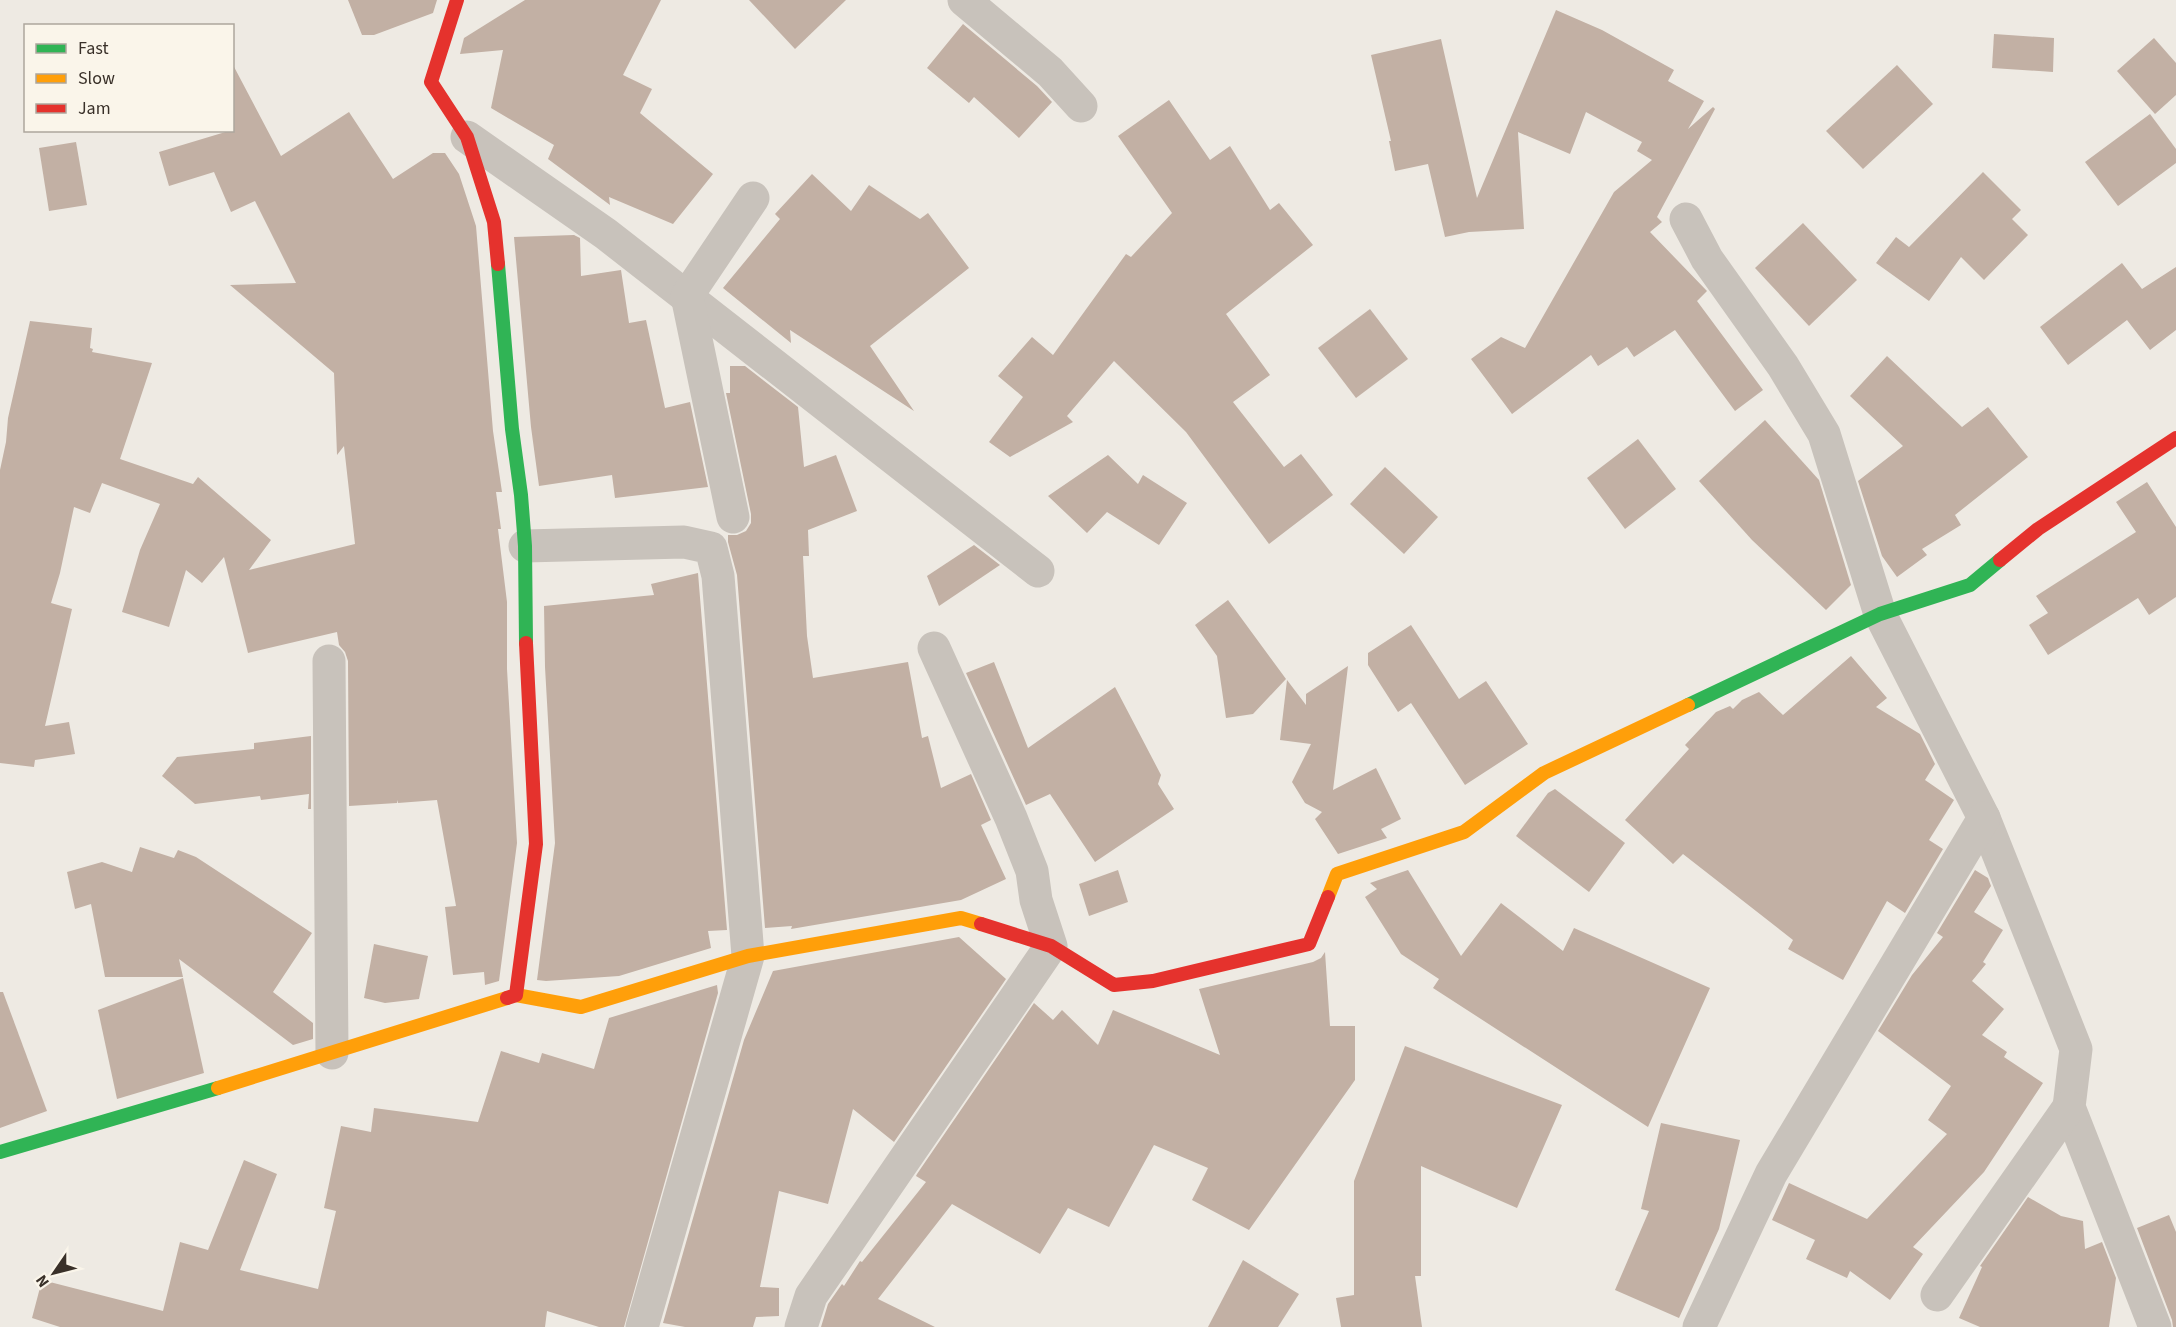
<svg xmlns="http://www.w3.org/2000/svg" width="2176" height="1327" font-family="'Source Sans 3',sans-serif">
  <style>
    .building { fill: #c2b0a4 }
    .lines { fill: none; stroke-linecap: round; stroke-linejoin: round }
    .street { stroke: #c8c2bb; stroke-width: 33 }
    .fast { stroke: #30b455; stroke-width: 14 }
    .slow { stroke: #ff9f0a; stroke-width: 14 }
    .jam { stroke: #e5322d; stroke-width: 14 }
  </style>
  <rect width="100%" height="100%" fill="#eeeae3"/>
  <g class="building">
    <polygon points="348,0 437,0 433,13 374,35 362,35"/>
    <polygon points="525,0 661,0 623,75 652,89 640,113 713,174 673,224 609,197 610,205 548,159 554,145 491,108 503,50 460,54 464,38"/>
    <polygon points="749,0 846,0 795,49"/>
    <polygon points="1556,10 1602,30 1674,70 1668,81 1704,101 1688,129 1713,107 1715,109 1657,217 1662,222 1650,232 1707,291 1697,301 1763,390 1735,411 1675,330 1634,357 1627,347 1598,366 1591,355 1512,414 1471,359 1501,337 1525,348 1614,192 1652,160 1637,151 1642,142 1586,112 1570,154 1518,132 1524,229 1469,232 1445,237 1428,164 1395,171 1389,141 1391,141 1371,55 1441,39 1477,198"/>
    <polygon points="963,24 1037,86 1052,102 1019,138 974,97 969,103 927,68"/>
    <polygon points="1994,34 2054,38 2053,72 1992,68"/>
    <polygon points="2154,38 2176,63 2176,95 2155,114 2117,71"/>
    <polygon points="232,63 281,156 349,112 393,179 433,153 445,153 459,174 476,226 493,431 502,492 496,492 501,529 498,529 507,602 507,669 517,843 499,981 485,985 484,972 453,975 445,907 456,906 437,800 398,803 398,800 397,803 349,806 348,661 345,652 339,645 337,632 248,653 224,557 202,583 186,570 169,627 122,612 140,550 160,504 102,483 90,513 74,507 60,573 51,603 72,609 45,726 69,722 75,754 35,760 34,767 0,763 0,470 6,442 8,418 30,321 92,328 90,348 93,349 92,352 152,363 120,459 193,484 198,477 271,540 249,570 355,544 344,446 337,455 334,373 230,285 296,283 255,201 231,212 214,172 169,186 159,152 232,130"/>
    <polygon points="1897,65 1933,104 1863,169 1826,131"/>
    <polygon points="1169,100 1210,160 1230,146 1270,210 1279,203 1313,245 1226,314 1270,375 1233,402 1284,467 1301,454 1333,495 1269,544 1186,432 1114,361 1067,416 1073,422 1010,457 989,442 1023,397 998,376 1032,337 1053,355 1126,254 1131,257 1172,213 1118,136"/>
    <polygon points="2150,114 2176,149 2176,163 2118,206 2085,162"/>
    <polygon points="76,142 87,205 49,211 39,148"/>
    <polygon points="1983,172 2021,210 2012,219 2028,235 1984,280 1961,257 1929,301 1876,263 1896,237 1909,247"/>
    <polygon points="812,174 851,211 869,185 920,219 928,213 969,268 870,346 914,411 790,330 791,343 723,288 780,219 775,214"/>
    <polygon points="1803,223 1857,280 1809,326 1755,268"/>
    <polygon points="574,235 580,238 581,276 621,270 629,323 646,320 665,408 690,402 708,487 615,498 612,475 539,486 531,427 514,237"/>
    <polygon points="2122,263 2142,289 2176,267 2176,330 2150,350 2127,320 2068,365 2040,327"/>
    <polygon points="1370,309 1408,359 1356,398 1318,348"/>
    <polygon points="1887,356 1962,427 1988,407 2028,457 1955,515 1961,525 1922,549 1927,555 1897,577 1882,556 1858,481 1903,446 1850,396"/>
    <polygon points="730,366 745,366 798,407 804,467 836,455 857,511 808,530 809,556 803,556 807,636 813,678 908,662 922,738 928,736 941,788 971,774 991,820 981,825 1006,879 961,900 791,929 792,926 765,928 737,575 728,542 728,535 737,535 746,531 751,523 751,514 726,393 730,393"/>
    <polygon points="1765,420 1819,480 1851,585 1826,610 1752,540 1699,481"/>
    <polygon points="1638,439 1676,489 1625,529 1587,478"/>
    <polygon points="1108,455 1138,484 1143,475 1187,503 1159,545 1107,512 1087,533 1048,496"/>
    <polygon points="1385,467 1438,517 1404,554 1350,504"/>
    <polygon points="2147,482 2176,527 2176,597 2149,615 2138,598 2048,655 2029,625 2048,613 2036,596 2136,532 2116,502"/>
    <polygon points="974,545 1000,565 939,606 927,576"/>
    <polygon points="698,573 727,930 708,931 711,948 619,976 546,981 537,980 555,843 545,667 544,606 654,595 651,584"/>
    <polygon points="1228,600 1286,679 1253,714 1226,718 1217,656 1195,625"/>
    <polygon points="1411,625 1459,699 1486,681 1528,744 1465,785 1411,703 1398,712 1368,665 1368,653"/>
    <polygon points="1851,656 1887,698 1876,707 1920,734 1935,764 1925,780 1954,800 1929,840 1943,849 1905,913 1887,901 1843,980 1788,949 1793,940 1683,854 1673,864 1625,820 1689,749 1685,745 1716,712 1730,706 1733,709 1742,700 1759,692 1783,715"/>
    <polygon points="994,662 1028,748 1115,687 1161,775 1158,784 1174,809 1095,862 1050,794 1026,805 966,673"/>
    <polygon points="1348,666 1333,790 1376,768 1401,819 1381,829 1387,838 1338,854 1315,819 1322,812 1305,803 1292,782 1311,744 1280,740 1287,680 1306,705 1306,694"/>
    <polygon points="311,736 311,809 308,809 309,794 261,800 260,796 195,804 162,776 177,757 254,749 254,743"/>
    <polygon points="1555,789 1625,843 1589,892 1516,836 1548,793"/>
    <polygon points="140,847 174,858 178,850 196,857 312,933 273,992 313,1023 313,1039 293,1045 179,959 183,977 105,977 91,904 75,909 67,872 102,862 132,872"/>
    <polygon points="1118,870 1128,902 1089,916 1079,884"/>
    <polygon points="1408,870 1461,956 1501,903 1563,951 1574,928 1710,988 1648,1127 1433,988 1439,979 1401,954 1365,897 1377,889 1370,883"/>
    <polygon points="1975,870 1988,878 1991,886 1974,912 2003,930 1983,962 1986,964 1972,981 2004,1009 1982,1035 2007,1052 2004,1057 2043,1083 1984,1172 1913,1247 1923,1254 1890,1300 1850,1271 1847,1278 1806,1259 1815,1240 1772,1220 1789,1183 1867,1219 1947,1134 1928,1120 1951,1086 1878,1031 1912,975 1943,937 1937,933"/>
    <polygon points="959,937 1006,979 894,1142 853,1109 828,1204 779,1191 760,1287 779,1288 779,1316 756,1317 753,1327 685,1327 663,1323 744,1040 773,971"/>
    <polygon points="374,944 428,956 419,999 385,1003 364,998"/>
    <polygon points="1325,952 1330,1026 1355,1026 1355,1080 1249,1230 1192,1200 1208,1168 1154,1145 1109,1227 1068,1208 1040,1254 952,1204 878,1299 935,1327 821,1327 828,1304 842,1284 844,1286 860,1261 862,1262 926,1182 916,1176 917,1174 1034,1003 1053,1020 1062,1010 1098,1045 1113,1010 1220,1055 1199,989 1313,962 1321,958"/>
    <polygon points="183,978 204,1073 117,1099 98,1010"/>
    <polygon points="717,985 718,993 624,1327 599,1327 547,1311 545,1327 60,1327 32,1318 42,1280 163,1311 180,1242 208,1250 244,1160 277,1174 240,1270 318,1289 336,1211 324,1208 341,1126 371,1132 374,1108 478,1122 501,1051 539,1063 542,1053 594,1069 609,1018"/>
    <polygon points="0,992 3,992 47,1111 0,1128"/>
    <polygon points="1405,1046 1562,1105 1517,1208 1421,1166 1421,1276 1415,1276 1422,1327 1341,1327 1336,1298 1354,1295 1354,1181"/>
    <polygon points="1661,1123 1740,1140 1719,1229 1679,1318 1615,1290 1649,1211 1641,1209"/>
    <polygon points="2028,1197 2061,1216 2083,1221 2085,1249 2102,1242 2116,1278 2109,1327 1980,1327 1959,1318 1982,1267 1980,1266"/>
    <polygon points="2169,1215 2176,1232 2176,1327 2173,1327 2172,1320 2137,1228"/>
    <polygon points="1243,1260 1299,1294 1278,1327 1208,1327"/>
  </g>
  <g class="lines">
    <g class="street">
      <polyline points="964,0 1050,72 1081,106"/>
      <polyline points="467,137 606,234 1038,571"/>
      <polyline points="1686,219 1707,259 1783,366 1824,434 1880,614 1984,818 2076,1049 2069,1107 2155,1327"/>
      <polyline points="733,517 687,296 753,198"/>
      <polyline points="525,546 684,542 711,548 718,576 748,956 642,1327"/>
      <polyline points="329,661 332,1053"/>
      <polyline points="1937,1295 2069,1107"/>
      <polyline points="801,1327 811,1296 1051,946 1036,900 1032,871 1011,818 934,648"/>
      <polyline points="1699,1327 1771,1174 1984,818"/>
    </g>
    <g class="fast">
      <polyline points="498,264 512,429 521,495 525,546 526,643"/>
      <polyline points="1688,705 1880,614 1970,585 2000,560"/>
      <polyline points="0,1152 218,1088"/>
    </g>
    <g class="slow">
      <polyline points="1328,897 1337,874 1464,832 1544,773 1688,705"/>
      <polyline points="516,995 581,1007 748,956 961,918 981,924"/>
      <polyline points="218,1088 507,998"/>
    </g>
    <g class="jam">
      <polyline points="457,0 431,82 467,137 494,222 498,264"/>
      <polyline points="2000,560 2038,529 2176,438"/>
      <polyline points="981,924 1051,946 1114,985 1153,981 1309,944 1328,897"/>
      <polyline points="507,998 516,995 536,844 526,643"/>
    </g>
  </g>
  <rect x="24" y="24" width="210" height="108" fill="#faf5ea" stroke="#ada69d" stroke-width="1.5"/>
  <rect x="36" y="44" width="30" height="9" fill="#30b455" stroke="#ada69d" stroke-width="1.5"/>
  <text x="78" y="54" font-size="18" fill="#393029">Fast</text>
  <rect x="36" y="74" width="30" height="9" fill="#ff9f0a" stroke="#ada69d" stroke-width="1.5"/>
  <text x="78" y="84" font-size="18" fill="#393029">Slow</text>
  <rect x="36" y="104" width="30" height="9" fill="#e5322d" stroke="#ada69d" stroke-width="1.5"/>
  <text x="78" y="114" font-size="18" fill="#393029">Jam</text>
  <g transform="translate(54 1273) rotate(235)" stroke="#faf5ea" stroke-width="4.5" paint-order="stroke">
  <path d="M0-4.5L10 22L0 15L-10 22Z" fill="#393029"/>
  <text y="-9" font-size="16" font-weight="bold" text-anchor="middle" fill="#393029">N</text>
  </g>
</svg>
